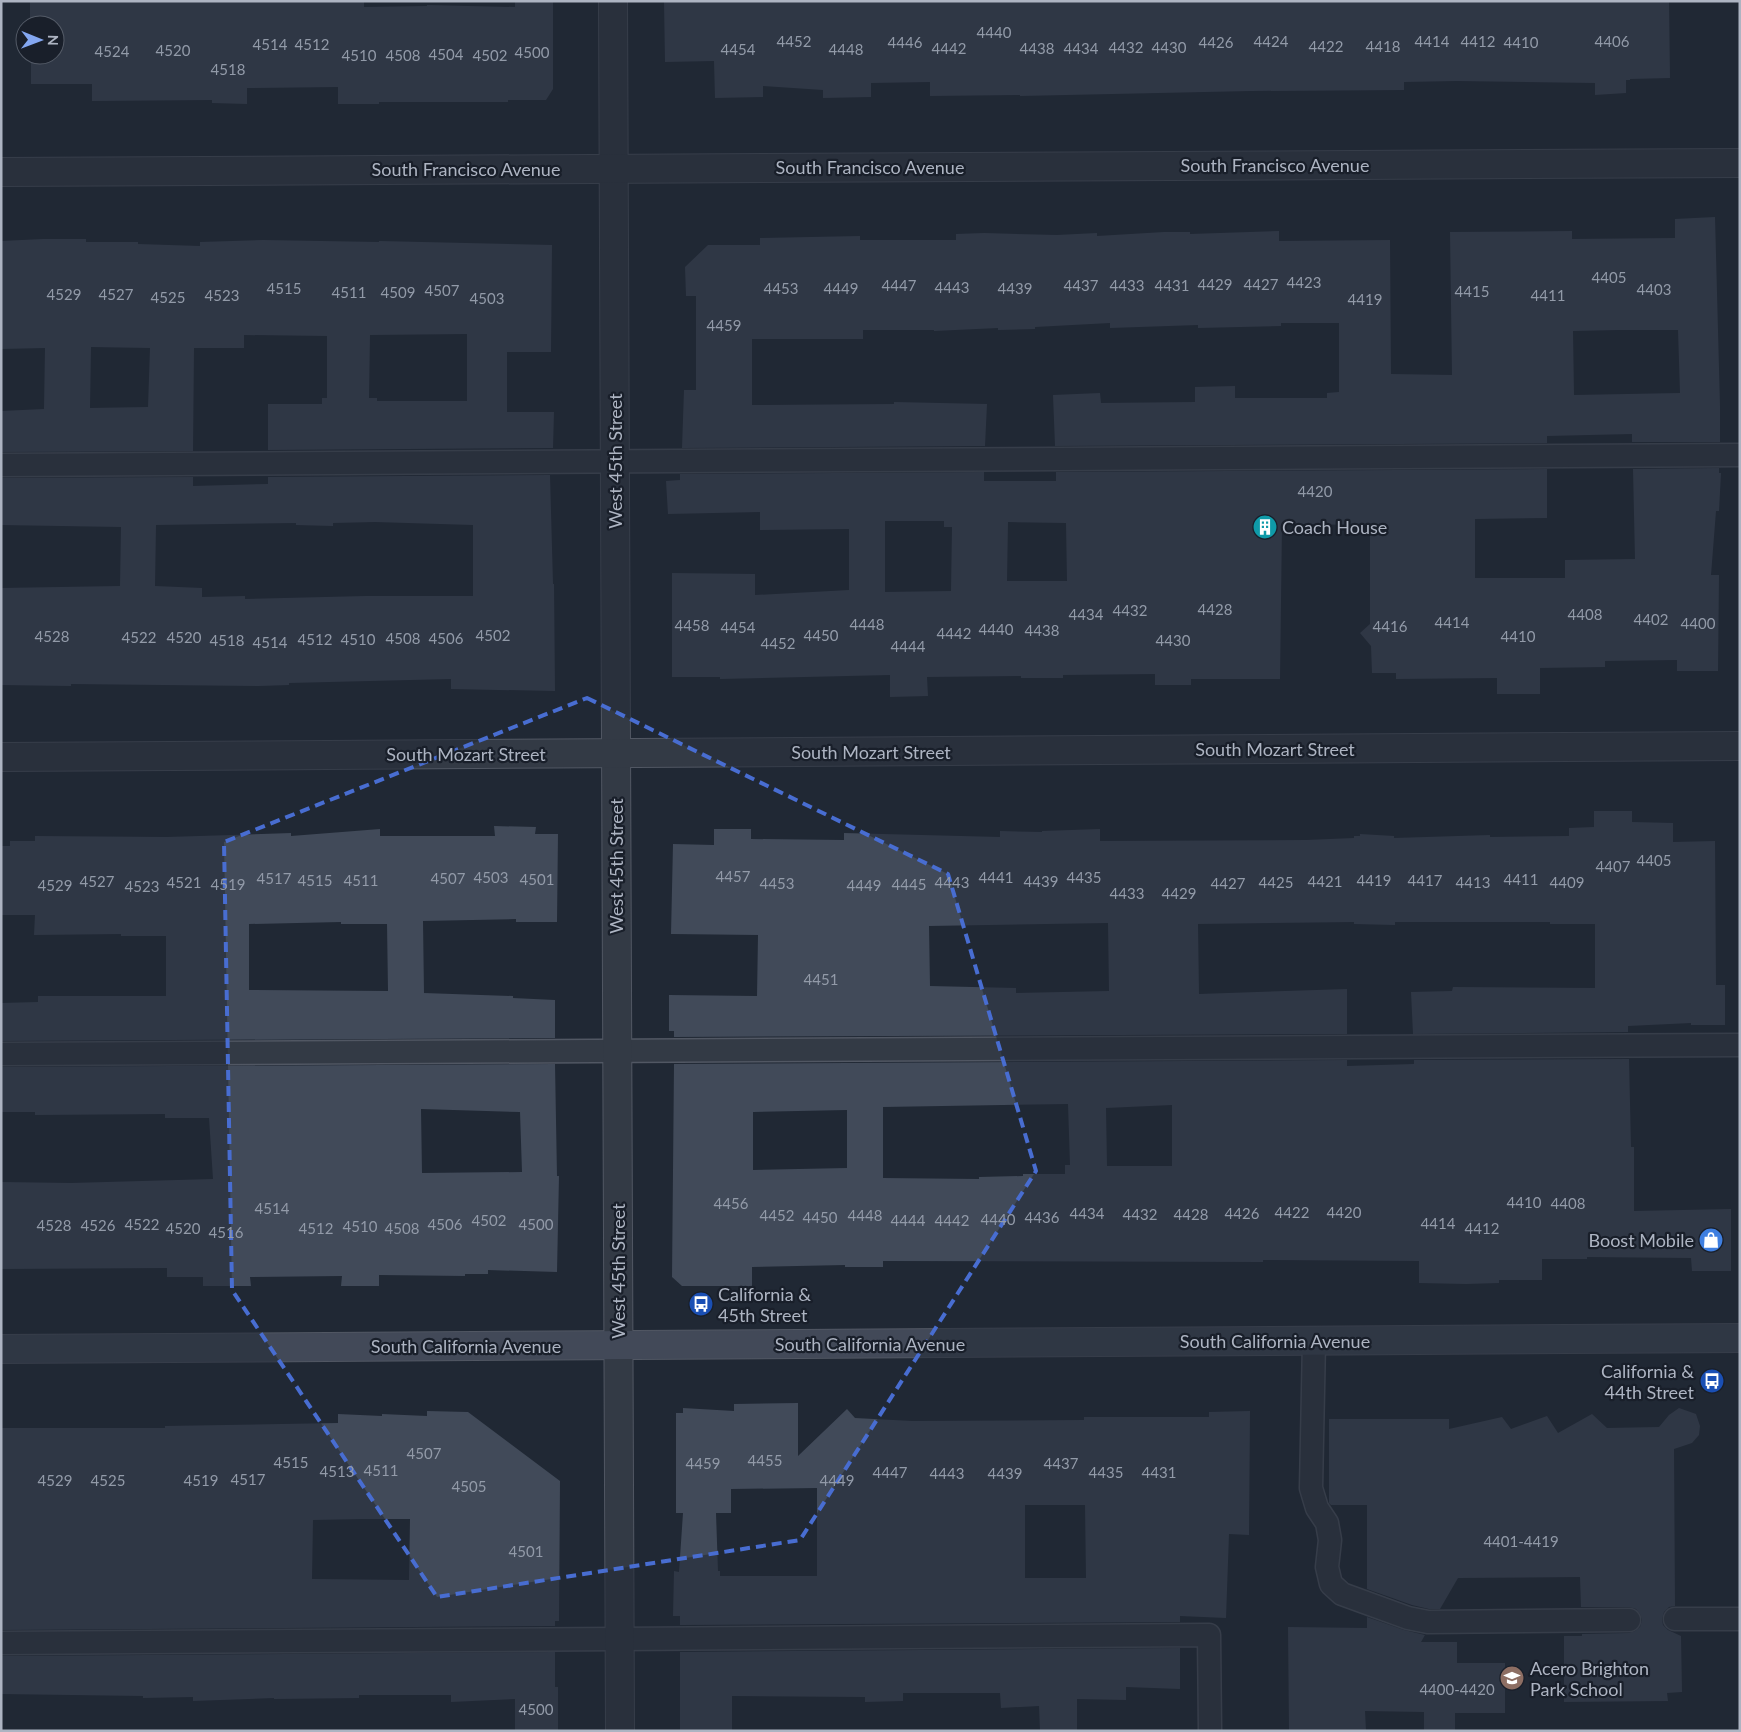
<svg xmlns="http://www.w3.org/2000/svg" width="1741" height="1732" font-family="Lato,sans-serif">
  <style>
    .building { fill: #414a59; fill-rule: evenodd }
    .lines { fill: none; stroke-linecap: round; stroke-linejoin: round }
    .lane-casing { stroke: #515763; stroke-width: 25 }
    .street-casing { stroke: #515763; stroke-width: 30 }
    .secondary-casing { stroke: #515763; stroke-width: 30 }
    .lane { stroke: #333a45; stroke-width: 22 }
    .street { stroke: #333a45; stroke-width: 28 }
    .secondary { stroke: #424958; stroke-width: 28 }
    .marked { fill: none; stroke: #486dd1; stroke-width: 4; stroke-dasharray: 10 6; stroke-linejoin: round }
    .labels { text-anchor: middle; dominant-baseline: central; stroke-width: 4.5; stroke-linejoin: round; paint-order: stroke }
    .number-label { font-size: 15px; fill: #929aa8 }
    .street-label { font-size: 18px; fill: #adb4c2; stroke: #191f2a }
    .poi-label { font-size: 18px; fill: #adb4c2; stroke: #191f2a; text-anchor: start }
  </style>
  <rect width="100%" height="100%" fill="#202834"/>
  <g class="building">
    <polygon points="30,1 364,1 364,7 427,6 427,5 515,7 515,1 553,1 553,89 546,100 508,100 508,102 379,102 379,104 338,104 338,87 247,88 247,104 212,103 212,100 92,101 92,84 31,84 31,55 55,55 55,25 30,25"/>
    <polygon points="664,1 1669,1 1670,78 1630,79 1630,80 1626,80 1626,93 1595,95 1595,83 1457,81 1404,82 1404,90 1251,91 1020,96 1020,95 930,96 930,82 871,83 871,97 823,98 823,90 763,86 763,97 715,98 714,61 665,62"/>
    <path d="M1715 217 1720 406V442H1632V434L1547 436V443L1055 446 1053 395 1100 393 1101 403 1195 402V387L1235 386V398H1327V393L1339 392V323H1281V326L1198 328V325L1110 328V323L1035 327V329L998 330V328L934 331V330H863V339H752V405L894 404V402L987 404 985 446 682 448 684 390H696V296H686L685 267 708 245H760V238L860 236V240H956V234L984 233 1057 235 1097 233V236L1164 232H1190V234L1279 231V241L1390 240 1391 374 1452 375 1450 232 1572 231V239L1675 238V219ZM1618 330H1678L1680 393 1574 395 1573 331Z"/>
    <path d="M43 239H86V242H138V244L200 246V242L263 240 379 242V241L552 245 551 352H507V412H554L553 448 268 450V404H322V398H327V336L244 335V348H194L193 451 1 452V411L44 409 45 348 1 349V241ZM467 334V401H377V398H369L370 335ZM91 347 150 348 148 407 90 408Z"/>
    <path d="M1719 468V473H1721L1719 511H1716L1711 575H1719L1718 671H1677V660L1605 661V667L1540 668V694H1497V678L1396 679V673H1372L1371 646 1360 633 1370 624V525L1282 524 1280 679H1191V685H1155V674L1063 675V678H1021V676L927 677 928 696 890 697V675L720 679V677H672V573L755 574V595L849 590V529L760 530V512L668 514 666 481 680 480V474L984 472V481H1056V472L1547 469V518L1475 519V578H1565V560L1635 559 1633 469ZM885 521H944V527H952L951 591 885 592ZM1008 522 1066 523 1067 581H1007Z"/>
    <path d="M550 475 553 584H554L555 691 451 689V679L289 683V685L259 686 71 684V686L1 685V588L120 586 121 527 1 525V478L193 477V486L268 484V477ZM375 522 473 525V596H366L245 599V596L202 597V588L155 586 156 525 296 523V525L333 526V523Z"/>
    <path d="M1594 811H1632V822L1673 823V842L1715 841 1716 985H1725V1025H1691V1023L1628 1026V1032L1413 1034 1411 992 1452 991 1453 987 1595 988V924H1550V922H1395V925L1354 924V922L1198 924 1199 994 1347 989V1034L674 1037V1031H669V995L757 996 758 935 671 934 673 844 714 845V829H751V839L844 840V833L1000 837V831L1042 832V831L1100 829V841L1306 840 1354 838V836H1360V834L1394 836V838L1490 835V837L1569 836V828L1594 827ZM1108 923 1109 991 1016 993V988L930 986 929 926Z"/>
    <path d="M494 826 536 827 535 834H558L557 922H516V919L423 921 424 993 513 996V998L555 1000V1038L1 1041V1003L38 1002V996H166V936H121V934L34 935 35 915H1V846H10V841H35V836L167 837 291 833V836L380 829V836H495ZM341 922V924H387L388 991 249 990V924Z"/>
    <path d="M1629 1059 1631 1147H1634V1211L1731 1209V1271H1692L1691 1258 1587 1257V1259H1542V1280H1499V1283L1466 1284 1419 1283V1261L1263 1260V1262L883 1261V1267H845V1265L752 1267V1286H682L672 1277 674 1064 1347 1060V1066L1414 1064V1060ZM1068 1104 1070 1165H1065V1174H1023V1176L979 1177V1179L883 1178V1107ZM1172 1105V1166H1107L1106 1108ZM847 1110V1168L753 1170V1112Z"/>
    <path d="M555 1064 557 1176H559L557 1272 488 1270V1274H465V1276L379 1275V1286H341L342 1276 250 1277 251 1286H203V1277H167V1268L1 1269V1182L71 1183 213 1179 209 1118H165V1114L35 1115V1112H1V1067ZM421 1109 520 1112 522 1172 422 1173Z"/>
    <path d="M798 1403V1456L847 1409 855 1418 912 1421 1084 1420V1417H1209V1412L1250 1411 1249 1535 1229 1534 1226 1618 1180 1616V1622L680 1625V1616H673L674 1571 679 1572 683 1513H676V1413H683V1408L734 1411V1404ZM817 1488V1576H720V1571H718L716 1513H731V1489ZM1025 1505H1085L1086 1578H1025Z"/>
    <polygon points="1679,1408 1696,1414 1700,1426 1699,1435 1692,1443 1674,1449 1675,1606 1669,1607 1664,1612 1662,1619 1663,1625 1668,1630 1681,1636 1682,1692 1667,1693 1668,1701 1564,1702 1564,1636 1582,1636 1582,1634 1629,1633 1635,1631 1640,1627 1642,1620 1640,1614 1636,1609 1629,1607 1581,1607 1580,1577 1458,1578 1440,1609 1429,1609 1412,1605 1367,1589 1367,1505 1331,1505 1329,1503 1329,1419 1449,1419 1449,1429 1502,1417 1511,1429 1547,1416 1558,1433 1592,1414 1607,1428 1659,1427 1669,1415"/>
    <path d="M427 1411 468 1412 560 1481 559 1621H555V1626L1 1630V1428H165V1426L338 1423V1414L382 1416V1414L427 1416ZM363 1519H410L409 1580 312 1579 313 1520Z"/>
    <polygon points="1367,1617 1404,1630 1425,1635 1421,1642 1457,1642 1457,1663 1505,1663 1505,1713 1455,1713 1455,1731 1424,1731 1424,1712 1365,1711 1366,1731 1289,1731 1288,1627 1367,1628"/>
    <polygon points="1180,1648 1180,1689 1126,1687 1126,1700 1077,1699 1077,1731 1040,1731 1039,1706 1001,1708 1000,1693 903,1693 903,1701 865,1702 865,1697 732,1696 732,1731 680,1731 680,1652"/>
    <polygon points="555,1652 555,1687 558,1687 558,1731 515,1731 515,1699 451,1702 451,1695 359,1695 359,1698 274,1699 274,1698 193,1701 193,1697 143,1698 143,1696 1,1694 1,1656"/>
  </g>
  <g class="lines">
    <defs>
      <g id="lane">
        <polyline points="1,465 1740,455"/>
        <polyline points="1,1054 1740,1045"/>
        <polyline points="1314,1341 1311,1488 1317,1508 1327,1523 1330,1540 1327,1567 1331,1584 1342,1594 1408,1618 1428,1622 1629,1620"/>
        <polyline points="1675,1619 1740,1619"/>
        <polyline points="1,1643 1209,1635 1210,1731"/>
      </g>
      <g id="street">
        <polyline points="613,1 620,1731"/>
        <polyline points="1,172 1740,163"/>
        <polyline points="1,757 1740,746"/>
      </g>
      <polyline id="secondary" points="1,1349 1740,1338"/>
    </defs>
    <use href="#lane" class="lane-casing"/>
    <use href="#street" class="street-casing"/>
    <use href="#secondary" class="secondary-casing"/>
    <use href="#lane" class="lane"/>
    <use href="#street" class="street"/>
    <use href="#secondary" class="secondary"/>
  </g>
  <path d="M0 0H1741V1732H0ZM587 698 948 874 1036 1171 800 1540 437 1597 232 1290 224 842Z" fill="#202834" fill-opacity=".55" fill-rule="evenodd"/>
  <path class="marked" d="M587 698 948 874 1036 1171 800 1540 437 1597 232 1290 224 842Z"/>
  <defs>
    <symbol id="building-disc" viewBox="-11 -11 22 22"><circle r="9.5" fill="#0f9aa8" stroke="#191f2a"/><path d="M-4-6H4V6H1V3H-1V6H-4ZM-2.5-4.3h1.7v1.8h-1.7ZM.8-4.3h1.7v1.8H.8ZM-2.5-1h1.7V.8h-1.7ZM.8-1h1.7V.8H.8Z" fill="#fff"/></symbol>
    <symbol id="shop-disc" viewBox="-11 -11 22 22"><circle r="9.5" fill="#3f7fe0" stroke="#191f2a"/><path d="M-5-2.5h2.3a2.7 3.5 0 0 1 5.4 0H5L5.5 6h-11ZM-1.5-2.5h3a1.5 2.3 0 0 0-3 0Z" fill="#fff"/></symbol>
    <symbol id="bus-disc" viewBox="-11 -11 22 22"><circle r="9.5" fill="#1a4fb4" stroke="#191f2a"/><path d="M-5-6H5V4H4V6H2V4H-2V6H-4V4H-5ZM-3.5-4V0h7V-4ZM-3.5 1.2v1.5H-2V1.2ZM2 1.2v1.5H3.5V1.2Z" fill="#fff"/></symbol>
    <symbol id="school-disc" viewBox="-11 -11 22 22"><circle r="9.5" fill="#8d6e63" stroke="#191f2a"/><path d="M0-5L7-2L0 1L-7-2ZM-4 1L0 2.5L4 1V4Q0 6-4 4Z" fill="#fff"/></symbol>
  </defs>
  <g fill-rule="evenodd">
    <use href="#building-disc" x="1251" y="513" width="28" height="28"/>
    <use href="#shop-disc" x="1697" y="1226" width="28" height="28"/>
    <use href="#bus-disc" x="687" y="1290" width="28" height="28"/>
    <use href="#bus-disc" x="1698" y="1367" width="28" height="28"/>
    <use href="#school-disc" x="1498" y="1664" width="28" height="28"/>
  </g>
  <g class="labels">
    <g class="number-label">
      <text x="994" y="32">4440</text>
      <text x="794" y="41">4452</text>
      <text x="1271" y="41">4424</text>
      <text x="1432" y="41">4414</text>
      <text x="1478" y="41">4412</text>
      <text x="1612" y="41">4406</text>
      <text x="905" y="42">4446</text>
      <text x="1216" y="42">4426</text>
      <text x="1521" y="42">4410</text>
      <text x="270" y="44">4514</text>
      <text x="312" y="44">4512</text>
      <text x="1326" y="46">4422</text>
      <text x="1383" y="46">4418</text>
      <text x="1126" y="47">4432</text>
      <text x="1169" y="47">4430</text>
      <text x="949" y="48">4442</text>
      <text x="1037" y="48">4438</text>
      <text x="1081" y="48">4434</text>
      <text x="738" y="49">4454</text>
      <text x="846" y="49">4448</text>
      <text x="173" y="50">4520</text>
      <text x="112" y="51">4524</text>
      <text x="532" y="52">4500</text>
      <text x="446" y="54">4504</text>
      <text x="359" y="55">4510</text>
      <text x="403" y="55">4508</text>
      <text x="490" y="55">4502</text>
      <text x="228" y="69">4518</text>
      <text x="1609" y="277">4405</text>
      <text x="1304" y="282">4423</text>
      <text x="1215" y="284">4429</text>
      <text x="1261" y="284">4427</text>
      <text x="899" y="285">4447</text>
      <text x="1081" y="285">4437</text>
      <text x="1127" y="285">4433</text>
      <text x="1172" y="285">4431</text>
      <text x="952" y="287">4443</text>
      <text x="284" y="288">4515</text>
      <text x="781" y="288">4453</text>
      <text x="841" y="288">4449</text>
      <text x="1015" y="288">4439</text>
      <text x="1654" y="289">4403</text>
      <text x="442" y="290">4507</text>
      <text x="1472" y="291">4415</text>
      <text x="349" y="292">4511</text>
      <text x="398" y="292">4509</text>
      <text x="64" y="294">4529</text>
      <text x="116" y="294">4527</text>
      <text x="222" y="295">4523</text>
      <text x="1548" y="295">4411</text>
      <text x="168" y="297">4525</text>
      <text x="487" y="298">4503</text>
      <text x="1365" y="299">4419</text>
      <text x="724" y="325">4459</text>
      <text x="1315" y="491">4420</text>
      <text x="1215" y="609">4428</text>
      <text x="1130" y="610">4432</text>
      <text x="1086" y="614">4434</text>
      <text x="1585" y="614">4408</text>
      <text x="1651" y="619">4402</text>
      <text x="1452" y="622">4414</text>
      <text x="1698" y="623">4400</text>
      <text x="867" y="624">4448</text>
      <text x="692" y="625">4458</text>
      <text x="1390" y="626">4416</text>
      <text x="738" y="627">4454</text>
      <text x="996" y="629">4440</text>
      <text x="1042" y="630">4438</text>
      <text x="954" y="633">4442</text>
      <text x="493" y="635">4502</text>
      <text x="821" y="635">4450</text>
      <text x="52" y="636">4528</text>
      <text x="1518" y="636">4410</text>
      <text x="139" y="637">4522</text>
      <text x="184" y="637">4520</text>
      <text x="403" y="638">4508</text>
      <text x="446" y="638">4506</text>
      <text x="315" y="639">4512</text>
      <text x="358" y="639">4510</text>
      <text x="227" y="640">4518</text>
      <text x="1173" y="640">4430</text>
      <text x="270" y="642">4514</text>
      <text x="778" y="643">4452</text>
      <text x="908" y="646">4444</text>
      <text x="1654" y="860">4405</text>
      <text x="1613" y="866">4407</text>
      <text x="733" y="876">4457</text>
      <text x="491" y="877">4503</text>
      <text x="996" y="877">4441</text>
      <text x="1084" y="877">4435</text>
      <text x="274" y="878">4517</text>
      <text x="448" y="878">4507</text>
      <text x="537" y="879">4501</text>
      <text x="1521" y="879">4411</text>
      <text x="315" y="880">4515</text>
      <text x="361" y="880">4511</text>
      <text x="1374" y="880">4419</text>
      <text x="1425" y="880">4417</text>
      <text x="97" y="881">4527</text>
      <text x="1041" y="881">4439</text>
      <text x="1325" y="881">4421</text>
      <text x="184" y="882">4521</text>
      <text x="952" y="882">4443</text>
      <text x="1276" y="882">4425</text>
      <text x="1473" y="882">4413</text>
      <text x="1567" y="882">4409</text>
      <text x="777" y="883">4453</text>
      <text x="1228" y="883">4427</text>
      <text x="228" y="884">4519</text>
      <text x="909" y="884">4445</text>
      <text x="55" y="885">4529</text>
      <text x="864" y="885">4449</text>
      <text x="142" y="886">4523</text>
      <text x="1127" y="893">4433</text>
      <text x="1179" y="893">4429</text>
      <text x="821" y="979">4451</text>
      <text x="1524" y="1202">4410</text>
      <text x="731" y="1203">4456</text>
      <text x="1568" y="1203">4408</text>
      <text x="272" y="1208">4514</text>
      <text x="1292" y="1212">4422</text>
      <text x="1344" y="1212">4420</text>
      <text x="1087" y="1213">4434</text>
      <text x="1242" y="1213">4426</text>
      <text x="1140" y="1214">4432</text>
      <text x="1191" y="1214">4428</text>
      <text x="777" y="1215">4452</text>
      <text x="865" y="1215">4448</text>
      <text x="820" y="1217">4450</text>
      <text x="1042" y="1217">4436</text>
      <text x="998" y="1219">4440</text>
      <text x="489" y="1220">4502</text>
      <text x="908" y="1220">4444</text>
      <text x="952" y="1220">4442</text>
      <text x="1438" y="1223">4414</text>
      <text x="142" y="1224">4522</text>
      <text x="445" y="1224">4506</text>
      <text x="536" y="1224">4500</text>
      <text x="54" y="1225">4528</text>
      <text x="98" y="1225">4526</text>
      <text x="360" y="1226">4510</text>
      <text x="183" y="1228">4520</text>
      <text x="316" y="1228">4512</text>
      <text x="402" y="1228">4508</text>
      <text x="1482" y="1228">4412</text>
      <text x="226" y="1232">4516</text>
      <text x="424" y="1453">4507</text>
      <text x="765" y="1460">4455</text>
      <text x="291" y="1462">4515</text>
      <text x="703" y="1463">4459</text>
      <text x="1061" y="1463">4437</text>
      <text x="381" y="1470">4511</text>
      <text x="337" y="1471">4513</text>
      <text x="890" y="1472">4447</text>
      <text x="1106" y="1472">4435</text>
      <text x="1159" y="1472">4431</text>
      <text x="947" y="1473">4443</text>
      <text x="1005" y="1473">4439</text>
      <text x="248" y="1479">4517</text>
      <text x="55" y="1480">4529</text>
      <text x="108" y="1480">4525</text>
      <text x="201" y="1480">4519</text>
      <text x="837" y="1480">4449</text>
      <text x="469" y="1486">4505</text>
      <text x="1521" y="1541">4401-4419</text>
      <text x="526" y="1551">4501</text>
      <text x="1457" y="1689">4400-4420</text>
      <text x="536" y="1709">4500</text>
    </g>
    <g class="street-label">
      <text x="1275" y="165">South Francisco Avenue</text>
      <text x="870" y="167">South Francisco Avenue</text>
      <text x="466" y="169">South Francisco Avenue</text>
      <text transform="translate(615 461) rotate(-90)">West 45th Street</text>
      <text x="1275" y="749">South Mozart Street</text>
      <text x="871" y="752">South Mozart Street</text>
      <text x="466" y="754">South Mozart Street</text>
      <text transform="translate(616 866) rotate(-90)">West 45th Street</text>
      <text transform="translate(618 1271) rotate(-90)">West 45th Street</text>
      <text x="1275" y="1341">South California Avenue</text>
      <text x="870" y="1344">South California Avenue</text>
      <text x="466" y="1346">South California Avenue</text>
    </g>
    <g class="poi-label">
      <text x="1282" y="527">Coach House</text>
      <text x="1694" y="1240" text-anchor="end">Boost Mobile</text>
      <text x="718" y="1294">California &amp;<tspan x="718" dy="21">45th Street</tspan></text>
      <text x="1694" y="1371" text-anchor="end">California &amp;<tspan x="1694" dy="21">44th Street</tspan></text>
      <text x="1530" y="1668">Acero Brighton<tspan x="1530" dy="21">Park School</tspan></text>
    </g>
  </g>
  <rect width="1741" height="1732" fill="none" stroke="#adb4c2" stroke-width="5"/>
  <g transform="translate(40 40) rotate(91)"><circle r="24" fill="#191f2a" stroke="#545b67"/>
  <path d="M0-4L9 19L0 12L-9 19Z" fill="#84a7f1"/>
  <text y="-8" font-size="14" font-weight="bold" text-anchor="middle" fill="#adb4c2">N</text>
  </g>
</svg>
